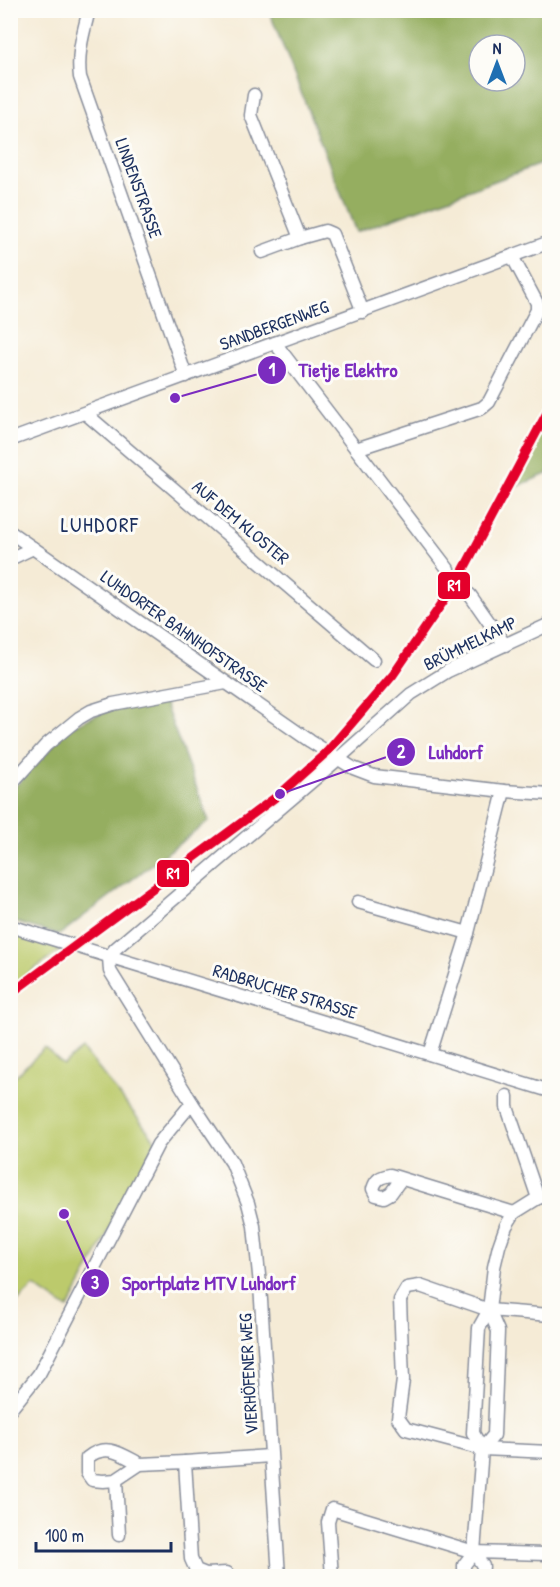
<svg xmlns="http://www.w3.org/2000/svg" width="560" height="1587" font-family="'Patrick Hand',sans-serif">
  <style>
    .green { fill: #bcca6c; stroke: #6c7c65; stroke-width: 1.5 }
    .forest { fill: #95ae60; stroke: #586e5f; stroke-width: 1.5; fill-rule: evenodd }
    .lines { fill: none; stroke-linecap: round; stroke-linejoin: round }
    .minor-casing { stroke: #888d9a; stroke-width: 15 }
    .minor { stroke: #fff; stroke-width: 12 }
    .rail-1-casing { stroke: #fdfcf7; stroke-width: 14 }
    .rail-1 { stroke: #e4002b; stroke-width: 9 }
    .labels { text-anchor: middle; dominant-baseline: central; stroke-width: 6; stroke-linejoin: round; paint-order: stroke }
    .street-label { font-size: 18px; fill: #1b2f5e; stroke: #fdfcf7 }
    .quarter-label { font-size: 21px; letter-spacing: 1.5px; fill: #1b2f5e; stroke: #fdfcf7 }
    .leader { fill: none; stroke: #7b2cbf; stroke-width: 2 }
    .callout-dot { fill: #7b2cbf; stroke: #fdfcf7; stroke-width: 2 }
    .mark-label { font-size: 18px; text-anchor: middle; font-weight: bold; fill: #fff }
    .callout-label { font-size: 20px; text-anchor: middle; font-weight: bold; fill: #7b2cbf; stroke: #fdfcf7; stroke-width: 6; stroke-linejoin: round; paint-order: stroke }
    .line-badge { stroke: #fdfcf7; stroke-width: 2 }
    .badge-label { font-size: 16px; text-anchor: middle; font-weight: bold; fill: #fff }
  </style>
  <rect width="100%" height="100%" fill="#fdfcf7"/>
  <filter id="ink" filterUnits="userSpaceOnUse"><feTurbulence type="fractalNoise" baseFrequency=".0167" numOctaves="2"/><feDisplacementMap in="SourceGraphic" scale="12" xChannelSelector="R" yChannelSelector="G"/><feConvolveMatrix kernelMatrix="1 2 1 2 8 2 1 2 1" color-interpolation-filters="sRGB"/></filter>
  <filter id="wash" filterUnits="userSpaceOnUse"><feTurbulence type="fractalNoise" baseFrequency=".008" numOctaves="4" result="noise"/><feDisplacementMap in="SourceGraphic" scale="24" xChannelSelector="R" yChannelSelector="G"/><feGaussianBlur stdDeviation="1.35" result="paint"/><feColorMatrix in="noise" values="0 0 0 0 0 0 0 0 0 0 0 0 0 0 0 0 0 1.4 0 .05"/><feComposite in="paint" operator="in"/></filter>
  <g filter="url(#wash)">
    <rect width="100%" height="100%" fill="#f5ebd6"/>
    <g class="green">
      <polygon points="11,933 62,949 11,986"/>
      <polygon points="45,1048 63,1065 83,1049 156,1141 68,1309 34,1286 11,1308 11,1080"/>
    </g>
    <g class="forest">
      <path d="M269 11H549V161L356 232ZM479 45H515V81H479Z"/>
      <polygon points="549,406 549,473 508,490"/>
      <polygon points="163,699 209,821 59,935 11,921 11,791 70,727 114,707"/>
    </g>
  </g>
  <g filter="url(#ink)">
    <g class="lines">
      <defs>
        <g id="minor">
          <path d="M89 10C83 34 77 53 80 77L186 376"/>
          <polyline points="254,95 251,115 300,238 325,231 332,234 363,312"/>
          <polyline points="262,252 300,238"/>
          <polyline points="275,343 448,569"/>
          <polyline points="85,413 374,660"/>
          <polyline points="10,440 550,242"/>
          <polyline points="356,449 482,408 489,402 537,310 537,303 512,256"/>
          <polyline points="10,532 310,741 353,768 374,776 504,791 550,794"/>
          <polyline points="10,559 33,548"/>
          <polyline points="470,595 505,645"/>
          <polyline points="10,785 46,745 79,718 91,711 113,704 226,683"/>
          <polyline points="358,902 468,933"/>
          <polyline points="10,926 550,1091"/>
          <polyline points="109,957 110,971 192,1103 232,1163 248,1203 254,1226 260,1285 279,1576"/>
          <polyline points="109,957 115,949 338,759 411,694 448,671 550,624"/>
          <polyline points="430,1054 468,933 504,791"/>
          <polyline points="507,1096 507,1107 538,1198"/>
          <path d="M401 1179 391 1193 384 1197 376 1195 373 1189C376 1179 380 1177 390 1175L514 1213"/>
          <polyline points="550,1315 489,1310 420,1286 407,1288 400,1300 403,1380 398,1418 406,1429 482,1449 550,1452"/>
          <polyline points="10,1410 39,1374 158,1144 192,1103"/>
          <polyline points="482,1449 473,1433 479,1328 489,1310 494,1267 499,1246 506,1226 514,1213 538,1198 550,1195"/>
          <path d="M116 1480 103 1481 92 1480 87 1473V1458C106 1442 121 1454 140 1464"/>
          <polyline points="119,1535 116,1480 140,1464 185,1462"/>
          <polyline points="474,1552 483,1566 482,1576"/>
          <polyline points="227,1573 206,1574 196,1570 191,1559 185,1462 270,1456"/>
          <polyline points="332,1576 328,1522 332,1509 474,1552 546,1554 550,1557"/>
          <polyline points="464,1576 464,1565 474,1552 482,1449 494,1435 498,1331 489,1310"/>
        </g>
      </defs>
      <use href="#minor" class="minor-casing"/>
      <use href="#minor" class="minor"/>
      <defs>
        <polyline id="rail-1" points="10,994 280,794 327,752 393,675 458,580 550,407"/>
      </defs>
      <use href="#rail-1" class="rail-1-casing"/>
      <use href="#rail-1" class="rail-1"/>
    </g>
  </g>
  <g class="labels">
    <g class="street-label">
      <text transform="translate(139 188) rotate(70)">LINDENSTRASSE</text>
      <text transform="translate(274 325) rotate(-20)">SANDBERGENWEG</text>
      <text transform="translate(241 522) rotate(40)">AUF DEM KLOSTER</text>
      <text transform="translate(184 631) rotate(35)">LUHDORFER BAHNHOFSTRASSE</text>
      <text transform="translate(470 643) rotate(-26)">BRÜMMELKAMP</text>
      <text transform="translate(285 991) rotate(17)">RADBRUCHER STRASSE</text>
      <text transform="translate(248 1374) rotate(-93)">VIERHÖFENER WEG</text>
    </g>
    <g class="quarter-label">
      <text x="100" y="524">LUHDORF</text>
    </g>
  </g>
  <path class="leader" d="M175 398L272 370M280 794L401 752M64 1214L95 1283"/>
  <g class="callout-dot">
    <circle cx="175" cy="398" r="6"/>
    <circle cx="280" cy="794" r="6"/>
    <circle cx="64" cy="1214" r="6"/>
    <circle cx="272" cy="370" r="15"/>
    <circle cx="401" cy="752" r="15"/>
    <circle cx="95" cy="1283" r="15"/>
  </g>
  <g class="mark-label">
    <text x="272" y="376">1</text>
    <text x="401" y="758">2</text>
    <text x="95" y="1289">3</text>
  </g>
  <g class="callout-label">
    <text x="348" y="377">Tietje Elektro</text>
    <text x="456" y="759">Luhdorf</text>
    <text x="209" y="1290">Sportplatz MTV Luhdorf</text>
  </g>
  <g class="line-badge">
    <rect x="437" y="571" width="34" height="29" rx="6" fill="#e4002b"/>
    <rect x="156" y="859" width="34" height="29" rx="6" fill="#e4002b"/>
  </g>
  <g class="badge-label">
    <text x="454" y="591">R1</text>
    <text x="173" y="879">R1</text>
  </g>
  <rect width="560" height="1587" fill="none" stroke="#fdfcf7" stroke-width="36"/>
  <g transform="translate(497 63)"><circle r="28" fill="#fdfcf7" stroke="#a3aaba" stroke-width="1.5"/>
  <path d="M0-4.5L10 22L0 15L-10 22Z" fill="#1f6fb2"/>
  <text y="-9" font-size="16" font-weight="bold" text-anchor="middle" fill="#1b2f5e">N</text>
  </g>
  <path d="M36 1542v9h135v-9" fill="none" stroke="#1b2f5e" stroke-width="3"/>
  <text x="45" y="1542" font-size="18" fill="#1b2f5e" stroke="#fdfcf7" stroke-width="4.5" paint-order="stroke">100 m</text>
</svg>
